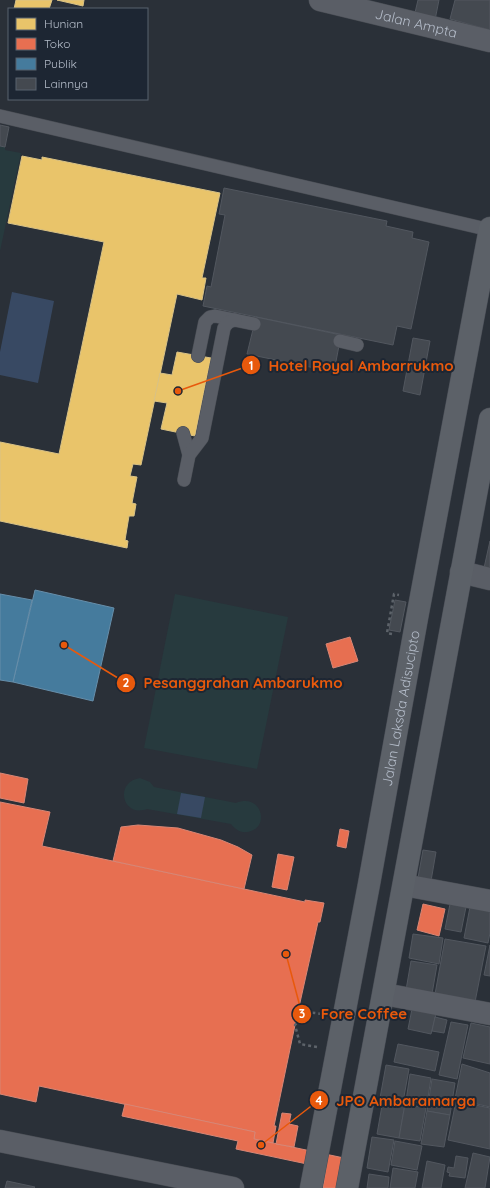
<svg xmlns="http://www.w3.org/2000/svg" width="490" height="1188" font-family="Quicksand,sans-serif">
  <style>
    .green { fill: #273a3e }
    .water { fill: #384963 }
    .homes { fill: #e9c46a; stroke: #d9c286 }
    .shops { fill: #e76f51; stroke: #d88675 }
    .public { fill: #457b9d; stroke: #668eaa }
    .building { fill: #444950; stroke: #52575f }
    .lines { fill: none; stroke-linecap: round; stroke-linejoin: round }
    .lane-casing { stroke: #484c53; stroke-width: 14 }
    .street-casing { stroke: #484c53; stroke-width: 23 }
    .primary-casing { stroke: #484c55; stroke-width: 23 }
    .path { stroke: #5d636a; stroke-width: 2.5; stroke-dasharray: 3 3; stroke-linecap: butt }
    .lane { stroke: #5a5e66; stroke-width: 13 }
    .street { stroke: #5a5e66; stroke-width: 22 }
    .primary { stroke: #5c6168; stroke-width: 22 }
    .labels { text-anchor: middle; dominant-baseline: central; stroke-width: 4; stroke-linejoin: round; paint-order: stroke }
    .street-label { font-size: 14px; fill: #b4bcc9; stroke: #1d2633 }
    .leader { fill: none; stroke: #e8590c; stroke-width: 1.5 }
    .callout-dot { fill: #e8590c; stroke: #1d2633; stroke-width: 1.5 }
    .mark-label { font-size: 12px; text-anchor: middle; font-weight: bold; fill: #fff }
    .callout-label { font-size: 15px; text-anchor: middle; font-weight: bold; fill: #e8590c; stroke: #1d2633; stroke-width: 4; stroke-linejoin: round; paint-order: stroke }
  </style>
  <rect width="100%" height="100%" fill="#2a3038"/>
  <g class="green">
    <polygon points="0,146 5,147 5,150 21,153 0,251"/>
    <polygon points="175,594 288,617 257,769 144,748"/>
    <path d="M140 778 150 782 154 787 236 803C262 792 271 829 247 832 240 833 235 829 231 824L147 809C122 818 114 782 140 778Z"/>
  </g>
  <g class="water">
    <polygon points="12,292 54,301 38,383 0,375 0,352"/>
    <polygon points="181,793 205,797 201,818 177,814"/>
  </g>
  <g class="homes">
    <polygon points="16,0 52,0 49,9 14,9"/>
    <polygon points="57,0 84,0 83,6"/>
    <polygon points="22,156 42,160 42,157 220,193 202,278 206,278 202,300 177,294 141,465 133,464 130,476 137,477 132,503 136,504 134,516 129,516 125,540 128,541 127,548 0,521 0,442 59,454 104,242 8,223"/>
    <polygon points="177,352 211,358 195,436 161,429 167,403 154,401 160,373 172,375"/>
  </g>
  <g class="shops">
    <polygon points="350,637 358,661 333,668 326,644"/>
    <polygon points="0,773 28,779 24,803 0,798"/>
    <polygon points="0,802 50,812 42,846 305,902 305,900 324,903 320,922 318,922 295,1025 274,1126 276,1126 273,1143 254,1139 255,1132 39,1086 36,1102 0,1094"/>
    <polygon points="138,825 178,828 221,840 238,847 252,855 244,889 113,861 121,827"/>
    <polygon points="340,829 349,831 346,848 337,846"/>
    <polygon points="278,854 294,857 287,890 272,887"/>
    <polygon points="423,904 445,909 439,936 417,930"/>
    <polygon points="125,1104 255,1132 254,1139 344,1158 339,1188 323,1188 326,1168 236,1149 238,1141 122,1116"/>
    <polygon points="282,1113 291,1114 289,1124 298,1126 294,1147 276,1144"/>
  </g>
  <g class="public">
    <polygon points="35,590 114,608 93,701 13,682"/>
    <polygon points="0,594 32,600 13,682 0,680"/>
  </g>
  <g class="building">
    <polygon points="418,0 439,0 434,25 413,21"/>
    <polygon points="455,0 490,0 490,30 450,19"/>
    <polygon points="0,125 9,127 5,147 0,146"/>
    <polygon points="224,188 387,221 386,226 413,232 412,238 429,242 411,329 397,326 393,345 203,306 207,286 211,287 225,215 219,214"/>
    <polygon points="256,317 341,335 334,372 247,354"/>
    <polygon points="413,338 430,341 420,395 403,391"/>
    <polygon points="490,541 490,569 484,568"/>
    <polygon points="395,600 406,602 400,632 389,630"/>
    <polygon points="423,850 436,852 431,881 418,878"/>
    <polygon points="450,904 466,907 461,932 445,929"/>
    <polygon points="470,907 490,911 490,933 488,943 464,938"/>
    <polygon points="413,934 443,938 439,964 409,958"/>
    <polygon points="445,939 486,946 475,1002 435,994"/>
    <polygon points="490,945 490,976 484,975"/>
    <polygon points="411,961 437,965 432,994 406,990"/>
    <polygon points="413,1004 437,1010 431,1034 408,1029"/>
    <polygon points="435,1017 447,1020 444,1033 432,1031"/>
    <polygon points="451,1022 468,1025 457,1079 439,1075"/>
    <polygon points="471,1023 490,1027 490,1064 463,1058"/>
    <polygon points="398,1044 439,1052 435,1071 394,1062"/>
    <polygon points="462,1064 490,1073 490,1107 455,1099"/>
    <polygon points="386,1065 409,1069 403,1102 380,1098"/>
    <polygon points="410,1074 431,1078 427,1104 406,1101"/>
    <polygon points="432,1079 455,1083 450,1115 427,1111"/>
    <polygon points="383,1100 405,1104 399,1138 377,1134"/>
    <polygon points="456,1101 490,1108 490,1149 448,1140"/>
    <polygon points="405,1104 426,1108 420,1141 399,1138"/>
    <polygon points="427,1111 450,1115 444,1147 421,1144"/>
    <polygon points="372,1137 394,1140 388,1172 367,1168"/>
    <polygon points="395,1141 422,1146 417,1170 391,1165"/>
    <polygon points="473,1153 490,1157 485,1188 465,1188"/>
    <polygon points="456,1156 468,1158 465,1178 449,1176 450,1173 447,1172 448,1167 454,1168"/>
    <polygon points="427,1161 445,1165 441,1188 422,1188"/>
    <polygon points="393,1168 418,1172 415,1188 390,1188"/>
    <polygon points="369,1174 389,1177 388,1188 367,1188"/>
    <polygon points="7,1181 35,1187 34,1188 5,1188"/>
  </g>
  <g class="lines">
    <defs>
      <g id="lane">
        <polyline points="0,116 490,230"/>
        <polyline points="340,341 357,345"/>
        <polyline points="198,356 205,322 210,317 215,316 254,324"/>
        <polyline points="183,433 189,455"/>
        <path d="M184 480 189 455 202 438 224 328C227 323 229 321 235 320"/>
      </g>
      <g id="street">
        <path id="s1" d="M320 0 490 41"/>
        <polyline points="461,572 490,579"/>
        <polyline points="404,885 490,901"/>
        <polyline points="384,994 490,1014"/>
        <polyline points="0,1141 233,1188"/>
      </g>
      <g id="primary">
        <path id="s2" d="M311 1188 369 884 417 618 490 228"/>
        <polyline points="347,1188 490,419"/>
      </g>
    </defs>
    <use href="#lane" class="lane-casing"/>
    <use href="#street" class="street-casing"/>
    <use href="#primary" class="primary-casing"/>
    <g class="path">
      <polyline points="392,634 387,633 394,594 399,595"/>
      <polyline points="317,1047 300,1044 295,1025 307,1012 322,1014"/>
    </g>
    <use href="#lane" class="lane"/>
    <use href="#street" class="street"/>
    <use href="#primary" class="primary"/>
  </g>
  <g class="labels">
    <g class="street-label">
      <text stroke="none"><textPath href="#s1" startOffset="99">Jalan Ampta</textPath></text>
      <text stroke="none"><textPath href="#s2" startOffset="488">Jalan Laksda Adisucipto</textPath></text>
    </g>
  </g>
  <path class="leader" d="M178 391L251 365M64 645L126 683M286 954L302 1014M261 1145L319 1100"/>
  <g class="callout-dot">
    <circle cx="178" cy="391" r="4"/>
    <circle cx="64" cy="645" r="4"/>
    <circle cx="286" cy="954" r="4"/>
    <circle cx="261" cy="1145" r="4"/>
    <circle cx="251" cy="365" r="10"/>
    <circle cx="126" cy="683" r="10"/>
    <circle cx="302" cy="1014" r="10"/>
    <circle cx="319" cy="1100" r="10"/>
  </g>
  <g class="mark-label">
    <text x="251" y="370">1</text>
    <text x="126" y="687">2</text>
    <text x="302" y="1018">3</text>
    <text x="319" y="1105">4</text>
  </g>
  <g class="callout-label">
    <text x="361" y="371">Hotel Royal Ambarrukmo</text>
    <text x="243" y="688">Pesanggrahan Ambarukmo</text>
    <text x="364" y="1019">Fore Coffee</text>
    <text x="406" y="1106">JPO Ambaramarga</text>
  </g>
  <rect x="8" y="8" width="140" height="92" fill="#1d2633" stroke="#59626f"/>
  <rect x="16" y="18" width="20" height="12" fill="#e9c46a" stroke="#59626f"/>
  <text x="44" y="28" font-size="12" fill="#b4bcc9">Hunian</text>
  <rect x="16" y="38" width="20" height="12" fill="#e76f51" stroke="#59626f"/>
  <text x="44" y="48" font-size="12" fill="#b4bcc9">Toko</text>
  <rect x="16" y="58" width="20" height="12" fill="#457b9d" stroke="#59626f"/>
  <text x="44" y="68" font-size="12" fill="#b4bcc9">Publik</text>
  <rect x="16" y="78" width="20" height="12" fill="#444950" stroke="#59626f"/>
  <text x="44" y="88" font-size="12" fill="#b4bcc9">Lainnya</text>
</svg>
